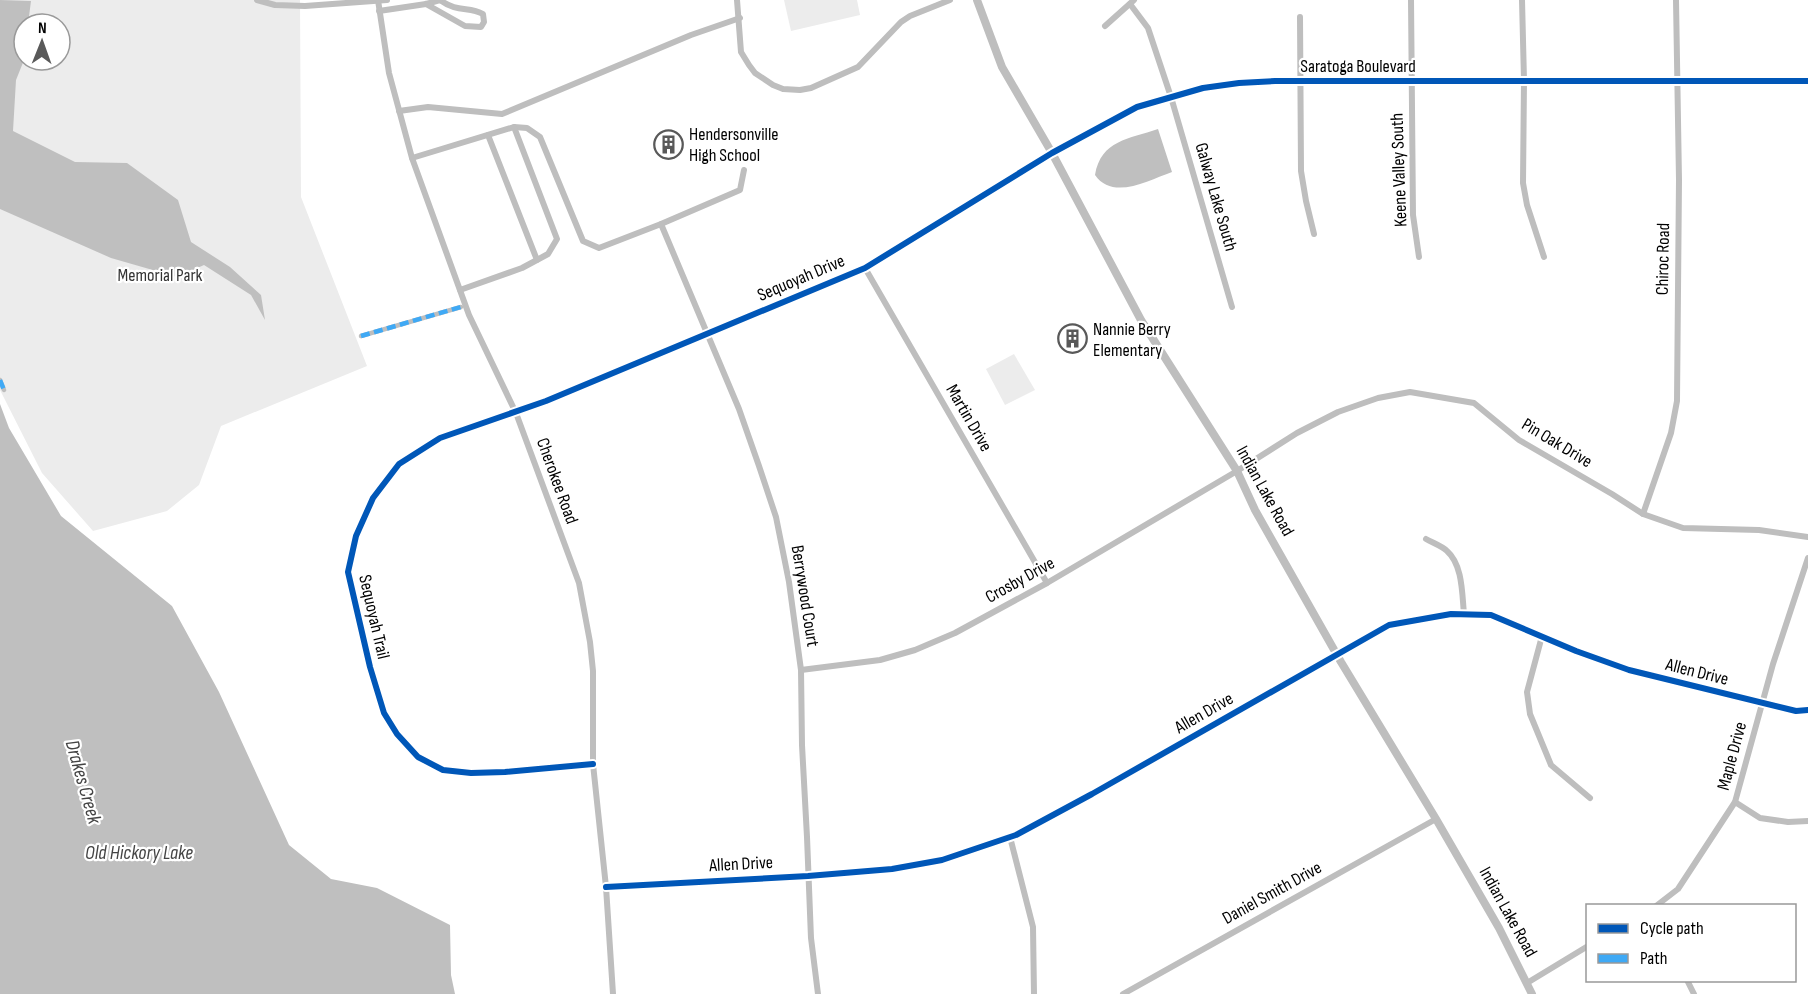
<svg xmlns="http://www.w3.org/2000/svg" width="1808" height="994" font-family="'Sofia Sans Condensed',sans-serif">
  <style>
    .green { fill: #ececec; fill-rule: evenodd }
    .water { fill: #bfbfbf }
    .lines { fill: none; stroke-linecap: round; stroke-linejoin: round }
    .pedestrian { stroke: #bebebe; stroke-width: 4.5 }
    .minor { stroke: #bebebe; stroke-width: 6 }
    .tertiary { stroke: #bebebe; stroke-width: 8 }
    .quiet { stroke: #3fa9f5; stroke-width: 4.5; stroke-dasharray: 9 4.5; stroke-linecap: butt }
    .cycleway-casing { stroke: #fff; stroke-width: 10 }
    .cycleway { stroke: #0057b8; stroke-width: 6 }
    .labels { text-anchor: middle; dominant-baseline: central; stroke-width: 4.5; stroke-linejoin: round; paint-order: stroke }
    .street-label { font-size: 18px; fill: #000; stroke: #fff }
    .poi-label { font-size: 18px; fill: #000; stroke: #fff; text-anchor: start }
    .park-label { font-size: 18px; fill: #333; stroke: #fff }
    .water-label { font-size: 20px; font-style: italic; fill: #444; stroke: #fff }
  </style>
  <rect width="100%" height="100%" fill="#fff"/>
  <g class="green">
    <path d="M0 0H300L301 197 367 366 221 426 199 485 167 511 93 531 42 473 0 390ZM24 24H60V60H24Z"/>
    <polygon points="784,0 857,0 860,15 791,31"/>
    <polygon points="1014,354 1035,390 1005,405 986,369"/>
  </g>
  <g class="water">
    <polygon points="0,0 31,1 28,24 24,24 24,60 16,80 13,131 75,162 127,163 178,200 191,242 230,267 261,295 265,320 251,295 204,265 177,277 111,258 0,209"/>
    <path d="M1158 129 1172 172C1149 180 1113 201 1095 175 1101 140 1129 139 1158 129Z"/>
    <polygon points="0,404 9,428 61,516 172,606 219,692 289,845 331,879 377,888 450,925 451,975 455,994 0,994"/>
  </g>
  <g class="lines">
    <g class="pedestrian">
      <polyline points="361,336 461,307"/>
      <polyline points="0,380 4,390"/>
    </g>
    <g class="minor">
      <polyline points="257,0 275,5 305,6 387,0"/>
      <polyline points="378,0 389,73 412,158 469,315 516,413 579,583 590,642 593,671 593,764 606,887 613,994"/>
      <polyline points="737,0 741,52 749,65 755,73 773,85 783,89 800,90 811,88 858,67 901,22 910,16 950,0"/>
      <polyline points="1411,0 1413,215 1419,257"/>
      <polyline points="1522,0 1524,80 1523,183 1527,205 1544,257"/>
      <path d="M426 4 465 26 481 27 484 22 483 14C469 6 458 13 440 0"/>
      <polyline points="1130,4 1148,28 1171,97 1232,307"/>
      <polyline points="379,11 426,4 440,0"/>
      <polyline points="1300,17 1301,171 1306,201 1314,234"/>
      <polyline points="1105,26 1134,0"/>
      <polyline points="399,111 428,107 502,114 691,35 740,18"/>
      <polyline points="488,135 537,260"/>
      <polyline points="412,158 514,127 527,128 540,137 583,241 599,248 661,224 740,190 744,170"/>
      <polyline points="661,224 739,409 759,466 776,517 789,582 801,670 802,745 807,837 811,938 818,994"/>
      <polyline points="865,268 1047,583"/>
      <polyline points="460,290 522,268 548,254 557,239 514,127"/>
      <polyline points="1643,514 1671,433 1677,401 1679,180 1676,0"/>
      <path d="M1426 539C1433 543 1442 546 1447 551 1463 565 1462 595 1464 614"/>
      <polyline points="1542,636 1527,692 1530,714 1551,765 1590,798"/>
      <polyline points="801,670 880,660 915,650 955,633 1047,583 1237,471 1297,433 1338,412 1378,398 1410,392 1474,403 1519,440 1612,494 1643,514 1683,528 1759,530 1808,537"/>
      <polyline points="593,764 505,772 471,773 443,770 418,757 397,734 384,713 370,667 348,572 356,536 373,498 399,464 440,438 546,401 865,268 1052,153 1137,107 1203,88 1239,83 1275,81 1808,81"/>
      <polyline points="1735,802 1760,818 1788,822 1808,821"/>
      <polyline points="1010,837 1033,927 1034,994"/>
      <polyline points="606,887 808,876 892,869 942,860 1016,835 1092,794 1389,625 1451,614 1491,615 1576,651 1629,670 1796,711 1808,710"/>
      <polyline points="1656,906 1678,889 1735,802 1773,664 1808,558"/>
      <polyline points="1687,980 1694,994"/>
      <polyline points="1527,983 1588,946"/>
      <polyline points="1123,994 1436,819"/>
    </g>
    <polyline class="tertiary" points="977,0 1002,67 1052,153 1141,320 1237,471 1255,510 1341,662 1436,819 1499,928 1532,994"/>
    <g class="quiet">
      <polyline points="361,336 461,307"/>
      <polyline points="0,380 4,390"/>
    </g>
    <defs>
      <g id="cycleway">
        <polyline points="593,764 505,772 471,773 443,770 418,757 397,734 384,713 370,667 348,572 356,536 373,498 399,464 440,438 546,401 865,268 1052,153 1137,107 1203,88 1239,83 1275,81 1808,81"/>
        <polyline points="606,887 808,876 892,869 942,860 1016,835 1092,794 1389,625 1451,614 1491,615 1576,651 1629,670 1796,711 1808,710"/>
      </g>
    </defs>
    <use href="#cycleway" class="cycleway-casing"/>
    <use href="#cycleway" class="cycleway"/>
  </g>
  <defs>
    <symbol id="building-ring" viewBox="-11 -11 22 22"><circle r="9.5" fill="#fff" stroke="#595959" stroke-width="1.5"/><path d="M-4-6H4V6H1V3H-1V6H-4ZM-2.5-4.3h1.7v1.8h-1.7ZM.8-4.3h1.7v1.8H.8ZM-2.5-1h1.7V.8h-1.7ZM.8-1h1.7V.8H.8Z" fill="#595959"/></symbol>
  </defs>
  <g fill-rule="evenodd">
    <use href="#building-ring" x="652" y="128" width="33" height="33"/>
    <use href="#building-ring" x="1056" y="322" width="33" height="33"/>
  </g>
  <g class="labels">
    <g class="street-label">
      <text x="1358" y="66">Saratoga Boulevard</text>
      <text transform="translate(1399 170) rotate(-92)">Keene Valley South</text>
      <text transform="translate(1216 197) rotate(74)">Galway Lake South</text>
      <text transform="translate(1663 259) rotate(-89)">Chiroc Road</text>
      <text transform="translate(801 278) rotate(-23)">Sequoyah Drive</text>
      <text transform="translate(969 418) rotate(60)">Martin Drive</text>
      <text transform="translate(1557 443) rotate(31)">Pin Oak Drive</text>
      <text transform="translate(557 481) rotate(70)">Cherokee Road</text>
      <text transform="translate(1265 491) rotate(61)">Indian Lake Road</text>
      <text transform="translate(1020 580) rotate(-29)">Crosby Drive</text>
      <text transform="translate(805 596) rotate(81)">Berrywood Court</text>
      <text transform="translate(374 617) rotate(77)">Sequoyah Trail</text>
      <text transform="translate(1697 672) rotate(14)">Allen Drive</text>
      <text transform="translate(1204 713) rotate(-30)">Allen Drive</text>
      <text transform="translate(1732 756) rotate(-75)">Maple Drive</text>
      <text transform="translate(741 864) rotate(-3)">Allen Drive</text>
      <text transform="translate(1272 893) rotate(-29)">Daniel Smith Drive</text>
      <text transform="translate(1508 912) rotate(61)">Indian Lake Road</text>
    </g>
    <g class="poi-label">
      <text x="689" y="134">Hendersonville<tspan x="689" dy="21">High School</tspan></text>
      <text x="1093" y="329">Nannie Berry<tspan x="1093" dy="21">Elementary</tspan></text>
    </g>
    <g class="park-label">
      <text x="160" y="275">Memorial Park</text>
    </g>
    <g class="water-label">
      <text transform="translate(83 782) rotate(74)">Drakes Creek</text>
      <text x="139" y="853">Old Hickory Lake</text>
    </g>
  </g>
  <rect x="1586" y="904" width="210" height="78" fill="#ffffff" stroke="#999999" stroke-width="1.5"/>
  <rect x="1598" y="924" width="30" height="9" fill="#0057b8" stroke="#999999" stroke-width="1.5"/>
  <text x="1640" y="934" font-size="18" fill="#000000">Cycle path</text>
  <rect x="1598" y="954" width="30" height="9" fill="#3fa9f5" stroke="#999999" stroke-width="1.5"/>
  <text x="1640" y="964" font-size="18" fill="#000000">Path</text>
  <g transform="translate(42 42) rotate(1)"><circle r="28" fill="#ffffff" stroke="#999999" stroke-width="1.5"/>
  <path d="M0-4.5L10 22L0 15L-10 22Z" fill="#595959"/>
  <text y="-9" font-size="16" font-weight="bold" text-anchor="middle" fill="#000000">N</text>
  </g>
</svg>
